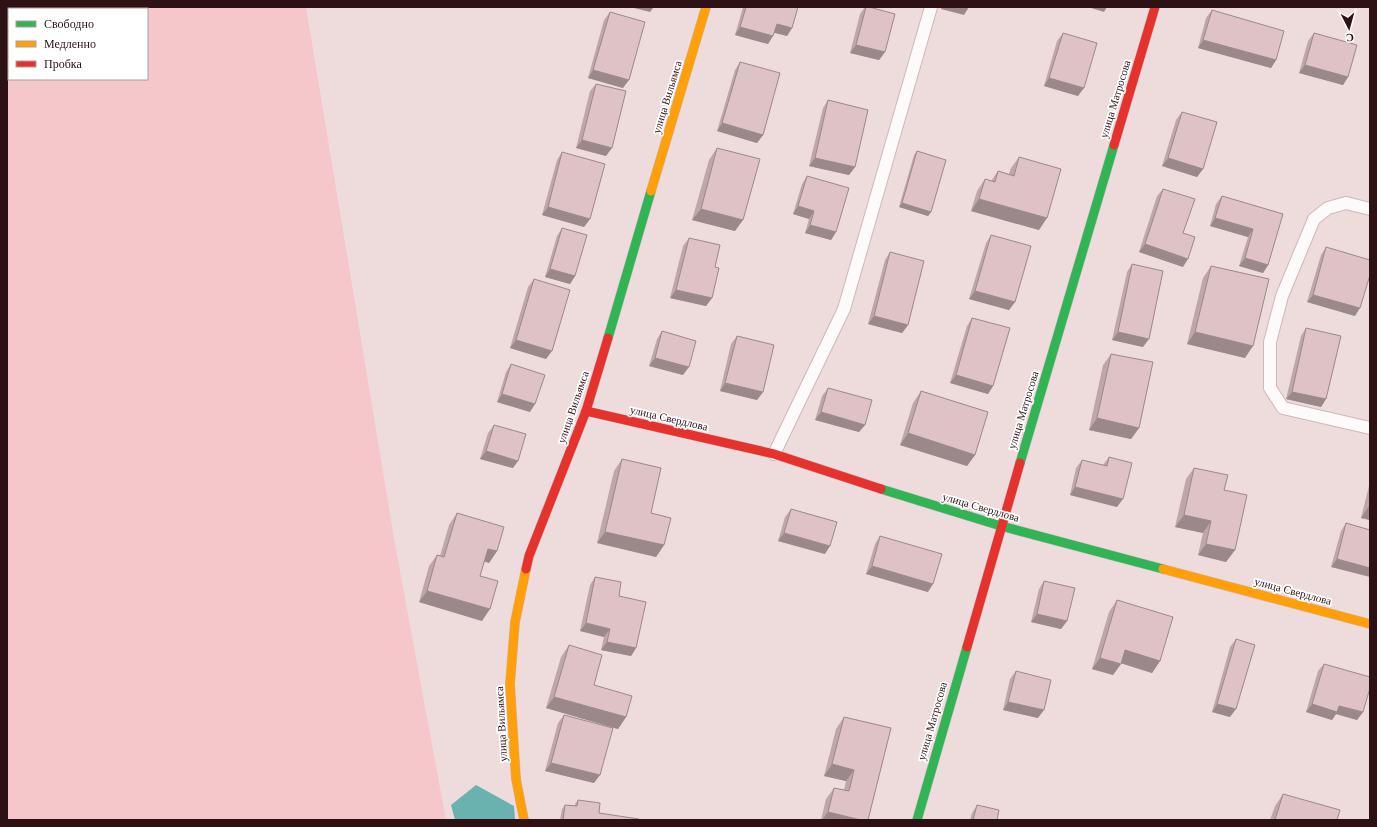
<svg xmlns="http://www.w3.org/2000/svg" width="1377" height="827" font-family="Georgia,serif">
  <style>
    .green { fill: #f5c7cb; fill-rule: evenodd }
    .water { fill: #6ab2b0 }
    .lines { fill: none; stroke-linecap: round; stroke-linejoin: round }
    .lane-casing { stroke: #cfb7ba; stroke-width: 14 }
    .fast-casing { stroke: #cfb7ba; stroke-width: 10 }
    .slow-casing { stroke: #cfb7ba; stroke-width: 10 }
    .jam-casing { stroke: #cfb7ba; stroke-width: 10 }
    .lane { stroke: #fcfafa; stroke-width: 12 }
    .fast { stroke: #30b455; stroke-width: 9 }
    .slow { stroke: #ff9f0a; stroke-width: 9 }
    .jam { stroke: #e5322d; stroke-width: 9 }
    .wall { fill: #bfa7a9 }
    .shaded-wall { fill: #9b888a }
    .building { fill: #dec2c5; stroke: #9b888a }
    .labels { text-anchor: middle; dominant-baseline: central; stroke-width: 3.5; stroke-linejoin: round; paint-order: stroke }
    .street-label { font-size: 11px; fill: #2e1115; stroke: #fff }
  </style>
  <rect width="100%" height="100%" fill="#eedcdd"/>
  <path class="green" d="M7 7H306L395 544 446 820H7ZM9 9H147V79H9Z"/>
  <polygon class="water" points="476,785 514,806 515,820 455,820 451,805"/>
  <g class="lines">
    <defs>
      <g id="lane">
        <polyline points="1370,209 1346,203 1328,208 1314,219 1282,296 1270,342 1270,388 1283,408 1370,428"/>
        <polyline points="774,454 844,309 931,7"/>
      </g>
      <g id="fast">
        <polyline points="608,338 651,191"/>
        <polyline points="1020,463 1114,145"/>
        <polyline points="881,489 1001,526 1163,569"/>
        <polyline points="917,820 967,647"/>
      </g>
      <g id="slow">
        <polyline points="651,191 706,7"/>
        <polyline points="1163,569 1370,624"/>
        <polyline points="524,820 516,779 510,684 515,622 526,569"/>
      </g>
      <g id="jam">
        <polyline points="1114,145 1155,7"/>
        <polyline points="586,411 774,454 881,489"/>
        <polyline points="526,569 529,556 586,411 608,338"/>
        <polyline points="967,647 1020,463"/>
      </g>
    </defs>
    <use href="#lane" class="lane-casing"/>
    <use href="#fast" class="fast-casing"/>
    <use href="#slow" class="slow-casing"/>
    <use href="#jam" class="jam-casing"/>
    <use href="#lane" class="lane"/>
    <use href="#fast" class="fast"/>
    <use href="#slow" class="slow"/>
    <use href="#jam" class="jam"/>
  </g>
  <g class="wall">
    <polygon points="743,7 798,7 792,28 787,36 774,32 768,44 735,35"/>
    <polygon points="865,7 869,7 885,52 879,60 850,53 860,14"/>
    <polygon points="1212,10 1276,60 1271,68 1198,48 1206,18"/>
    <polygon points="610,12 623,88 588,78 604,20"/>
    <polygon points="1063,33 1078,96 1044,86 1057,41"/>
    <polygon points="1314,33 1348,77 1343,85 1299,73 1308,41"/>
    <polygon points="740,62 763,135 757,143 717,131 735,70"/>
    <polygon points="596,84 606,156 576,148 590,91"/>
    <polygon points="828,100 855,167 849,175 809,166 823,108"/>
    <polygon points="1182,112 1203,169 1197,177 1162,166 1176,120"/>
    <polygon points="717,148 735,231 692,220 709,160"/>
    <polygon points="917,151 931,212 928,216 899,207 914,155"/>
    <polygon points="562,152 590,219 584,227 542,215 557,160"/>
    <polygon points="1019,157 1039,230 971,211 977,191 985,179 991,181 998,171 1009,174 1011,168"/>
    <polygon points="807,176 836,232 831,240 805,233 809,219 793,214 802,184"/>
    <polygon points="1163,189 1183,233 1183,267 1139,252 1157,196"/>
    <polygon points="1222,196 1283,214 1268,265 1263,273 1239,266 1248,237 1210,226 1216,204"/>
    <polygon points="562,228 575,276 570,284 545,277 557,236"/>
    <polygon points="991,235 1015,302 1009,310 969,299 986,243"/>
    <polygon points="689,238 715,267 712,298 706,306 670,298 683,246"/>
    <polygon points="1326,247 1355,316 1307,302 1321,255"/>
    <polygon points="890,252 908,325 902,333 868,324 885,260"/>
    <polygon points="1132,264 1143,347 1112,340 1127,272"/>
    <polygon points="1211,266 1245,358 1187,344 1203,278"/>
    <polygon points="534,279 546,359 510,348 528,287"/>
    <polygon points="972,318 993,386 988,394 950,383 967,326"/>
    <polygon points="1306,328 1326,399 1321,407 1286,399 1301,336"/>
    <polygon points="662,331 683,375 649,366 657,339"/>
    <polygon points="737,336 763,392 757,400 720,391 731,344"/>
    <polygon points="1111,354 1139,428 1131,439 1089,430 1103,365"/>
    <polygon points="511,364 530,412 497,402 506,372"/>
    <polygon points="828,388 865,425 859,432 815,420 822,396"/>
    <polygon points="921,391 975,455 967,466 900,445 913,403"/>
    <polygon points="494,425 513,468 480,459 488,433"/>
    <polygon points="1109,457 1117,507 1070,495 1076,468 1082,460 1103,465"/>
    <polygon points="622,459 651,513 664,545 656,557 597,543 614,471"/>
    <polygon points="1194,468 1224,490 1235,550 1226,562 1198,555 1203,533 1175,527 1186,479"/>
    <polygon points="1370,482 1370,520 1361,518"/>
    <polygon points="791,509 825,554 778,541 785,517"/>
    <polygon points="457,513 497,551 489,563 484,561 480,576 482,621 419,602 429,566 437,555 440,556 449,525"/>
    <polygon points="1346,523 1370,530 1331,567 1341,531"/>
    <polygon points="880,536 928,592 866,574 875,544"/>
    <polygon points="595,577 636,648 631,656 601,650 604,637 580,631 590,585"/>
    <polygon points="1044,581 1067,621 1061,629 1031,622 1039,589"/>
    <polygon points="1117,600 1160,661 1152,673 1121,663 1113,675 1092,669 1109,612"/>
    <polygon points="1236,639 1230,717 1212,712 1230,647"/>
    <polygon points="569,645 594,685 626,717 618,729 546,708 561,657"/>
    <polygon points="1324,664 1363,712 1357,720 1336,714 1332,720 1306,712 1318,671"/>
    <polygon points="1016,671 1038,718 1003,710 1010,679"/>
    <polygon points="564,715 594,783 545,771 558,723"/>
    <polygon points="844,717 868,820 821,820 826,799 834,788 844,790 846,781 824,776 836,729"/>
    <polygon points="1283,794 1337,820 1270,820 1275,806"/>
    <polygon points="578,800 599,813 639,820 560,820 562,809 565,805 575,806 575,804"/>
    <polygon points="977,805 997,820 970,820 972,813"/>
  </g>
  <g class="shaded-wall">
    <polygon points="630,7 654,7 650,12"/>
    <polygon points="942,7 969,7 964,15 941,9"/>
    <polygon points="1088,7 1107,7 1104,12"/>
    <polygon points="777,24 792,28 787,36 771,32"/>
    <polygon points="740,27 773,36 768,44 735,35"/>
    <polygon points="1203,40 1276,60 1271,68 1198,48"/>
    <polygon points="856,45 885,52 879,60 850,53"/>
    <polygon points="1305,65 1348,77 1343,85 1299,73"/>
    <polygon points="593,70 629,80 623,88 588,78"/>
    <polygon points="1049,78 1084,88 1078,96 1044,86"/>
    <polygon points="722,123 763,135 757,143 717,131"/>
    <polygon points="582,140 612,148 606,156 576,148"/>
    <polygon points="815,158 855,167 849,175 809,166"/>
    <polygon points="1168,158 1203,169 1197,177 1162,166"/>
    <polygon points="979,199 1047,218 1039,230 971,211"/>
    <polygon points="902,203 931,212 928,216 899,207"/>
    <polygon points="798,206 814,211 809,219 793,214"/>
    <polygon points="548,207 590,219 584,227 542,215"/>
    <polygon points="701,209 743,220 735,231 692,220"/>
    <polygon points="1215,218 1253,229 1248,237 1210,226"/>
    <polygon points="810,225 836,232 831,240 805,233"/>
    <polygon points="1145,244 1188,259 1183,267 1139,252"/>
    <polygon points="1245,258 1268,265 1263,273 1239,266"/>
    <polygon points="550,269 575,276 570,284 545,277"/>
    <polygon points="676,290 712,298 706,306 670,298"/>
    <polygon points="975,291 1015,302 1009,310 969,299"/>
    <polygon points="1313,295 1360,308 1355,316 1307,302"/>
    <polygon points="874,316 908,325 902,333 868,324"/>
    <polygon points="1118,332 1149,339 1143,347 1112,340"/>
    <polygon points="1195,332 1253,346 1245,358 1187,344"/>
    <polygon points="516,340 552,351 546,359 510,348"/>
    <polygon points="655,358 689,367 683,375 649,366"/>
    <polygon points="956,375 993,386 988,394 950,383"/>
    <polygon points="725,383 763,392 757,400 720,391"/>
    <polygon points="1292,392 1326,399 1321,407 1286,399"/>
    <polygon points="502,394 535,404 530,412 497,402"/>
    <polygon points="821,412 865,425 859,432 815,420"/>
    <polygon points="1097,418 1139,428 1131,439 1089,430"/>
    <polygon points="908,433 975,455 967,466 900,445"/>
    <polygon points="486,451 518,461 513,468 480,459"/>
    <polygon points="1075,487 1123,499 1117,507 1070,495"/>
    <polygon points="1369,506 1370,506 1370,520 1361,518"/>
    <polygon points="1184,515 1211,521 1203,533 1175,527"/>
    <polygon points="605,532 664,545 656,557 597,543"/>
    <polygon points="784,533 830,546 825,554 778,541"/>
    <polygon points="1206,544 1235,550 1226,562 1198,555"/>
    <polygon points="488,549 497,551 489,563 480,560"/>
    <polygon points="1337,559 1370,568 1370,577 1331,567"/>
    <polygon points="872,566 933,584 928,592 866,574"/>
    <polygon points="427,591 490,609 482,621 419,602"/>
    <polygon points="1037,614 1067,621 1061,629 1031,622"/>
    <polygon points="586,623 610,629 604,637 580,631"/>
    <polygon points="607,642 636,648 631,656 601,650"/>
    <polygon points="1125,650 1160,661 1152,673 1117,662"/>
    <polygon points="1100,658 1121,664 1113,675 1092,669"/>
    <polygon points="554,697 626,717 618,729 546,708"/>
    <polygon points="1008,702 1044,710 1038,718 1003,710"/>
    <polygon points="1217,704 1236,709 1230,717 1212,712"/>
    <polygon points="1312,704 1339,706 1363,712 1357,720 1336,714 1332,720 1306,712"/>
    <polygon points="551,763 600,775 594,783 545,771"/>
    <polygon points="832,764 854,770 846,781 824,776"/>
    <polygon points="828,812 861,820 822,820"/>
  </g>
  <g class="building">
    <polygon points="746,7 798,7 792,28 777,24 773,36 740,27"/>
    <polygon points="866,7 869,7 895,14 885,52 856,45"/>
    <polygon points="1212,10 1284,31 1276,60 1203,40"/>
    <polygon points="610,12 645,22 629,80 593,70"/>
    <polygon points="1063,33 1097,43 1084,88 1049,78"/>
    <polygon points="1314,33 1357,45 1348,77 1305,65"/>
    <polygon points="740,62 780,73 763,135 722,123"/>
    <polygon points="596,84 626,91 612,148 582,140"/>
    <polygon points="828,100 868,110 855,167 815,158"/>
    <polygon points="1182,112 1217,122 1203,169 1168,158"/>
    <polygon points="717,148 760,159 743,220 701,209"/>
    <polygon points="917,151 946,160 931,212 902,203"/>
    <polygon points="562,152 605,164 590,219 548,207"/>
    <polygon points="1019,157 1061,169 1047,218 979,199 985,179 995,182 998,171 1014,176"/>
    <polygon points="807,176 849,188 836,232 810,225 814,211 798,206"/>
    <polygon points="1163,189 1195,199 1183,233 1195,237 1188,259 1145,244"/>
    <polygon points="1222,196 1283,214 1268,265 1245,258 1253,229 1215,218"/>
    <polygon points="562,228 587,235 575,276 550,269"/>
    <polygon points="991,235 1031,246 1015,302 975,291"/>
    <polygon points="689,238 720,245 715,267 719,268 712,298 676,290"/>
    <polygon points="1326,247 1370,260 1370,275 1360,308 1313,295"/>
    <polygon points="890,252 924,261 908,325 874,316"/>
    <polygon points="1132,264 1163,271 1149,339 1118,332"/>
    <polygon points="1211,266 1269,279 1253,346 1195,332"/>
    <polygon points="534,279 570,290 552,351 516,340"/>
    <polygon points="972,318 1010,328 993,386 956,375"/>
    <polygon points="1306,328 1341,336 1326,399 1292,392"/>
    <polygon points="662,331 696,341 689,367 655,358"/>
    <polygon points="737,336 774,345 763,392 725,383"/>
    <polygon points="1111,354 1153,362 1139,428 1097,418"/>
    <polygon points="511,364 545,375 535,404 502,394"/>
    <polygon points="828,388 872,400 865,425 821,412"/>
    <polygon points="921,391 988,412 975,455 908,433"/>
    <polygon points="494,425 526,434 518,461 486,451"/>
    <polygon points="1109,457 1132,463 1123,499 1075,487 1082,460 1107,466"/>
    <polygon points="622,459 661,468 651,513 671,518 664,545 605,532"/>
    <polygon points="1194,468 1228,475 1224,490 1247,495 1235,550 1206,544 1211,521 1184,515"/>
    <polygon points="791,509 837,522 830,546 784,533"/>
    <polygon points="457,513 504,527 497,551 488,549 480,576 498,581 490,609 427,591 437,555 444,557"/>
    <polygon points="1346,523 1370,530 1370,568 1337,559"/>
    <polygon points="880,536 942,554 933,584 872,566"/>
    <polygon points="595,577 621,582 619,596 646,602 636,648 607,642 610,629 586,623"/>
    <polygon points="1044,581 1075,588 1067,621 1037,614"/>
    <polygon points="1117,600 1173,617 1160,661 1125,650 1121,664 1100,658"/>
    <polygon points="1236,639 1255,645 1236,709 1217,704"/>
    <polygon points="569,645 602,655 594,685 632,696 626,717 554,697"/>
    <polygon points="1324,664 1370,677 1370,688 1363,712 1339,706 1337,712 1312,704"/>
    <polygon points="1016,671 1051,680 1044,710 1008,702"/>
    <polygon points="564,715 613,728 600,775 551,763"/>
    <polygon points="844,717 891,728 868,820 861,820 828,812 834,788 849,791 854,770 832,764"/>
    <polygon points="1283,794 1340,810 1337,820 1275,820"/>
    <polygon points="578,800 600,803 599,813 639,819 639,820 563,820 565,805 577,806"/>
    <polygon points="977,805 999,810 997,820 973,820"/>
  </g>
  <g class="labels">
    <g class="street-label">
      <text transform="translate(667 97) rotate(-73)">улица Вильямса</text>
      <text transform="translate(1115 99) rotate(-73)">улица Матросова</text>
      <text transform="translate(573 407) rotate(-71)">улица Вильямса</text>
      <text transform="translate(1023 410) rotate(-73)">улица Матросова</text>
      <text transform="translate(669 418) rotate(13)">улица Свердлова</text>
      <text transform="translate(981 507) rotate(16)">улица Свердлова</text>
      <text transform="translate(1293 591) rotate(15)">улица Свердлова</text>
      <text transform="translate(932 721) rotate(-74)">улица Матросова</text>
      <text transform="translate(501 724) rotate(-93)">улица Вильямса</text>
    </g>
  </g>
  <rect width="1377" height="827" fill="none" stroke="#2e1115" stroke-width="16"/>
  <rect x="8" y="8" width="140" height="72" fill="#ffffff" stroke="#aba0a1"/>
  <rect x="16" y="21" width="20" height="6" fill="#30b455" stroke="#aba0a1"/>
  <text x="44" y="28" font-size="12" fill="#2e1115">Свободно</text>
  <rect x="16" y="41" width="20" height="6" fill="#ff9f0a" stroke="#aba0a1"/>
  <text x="44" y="48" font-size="12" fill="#2e1115">Медленно</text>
  <rect x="16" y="61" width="20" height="6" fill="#e5322d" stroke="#aba0a1"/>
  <text x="44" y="68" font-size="12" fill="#2e1115">Пробка</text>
  <g transform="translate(1349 28) rotate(174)" stroke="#ffffff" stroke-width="3" paint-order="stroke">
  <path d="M0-3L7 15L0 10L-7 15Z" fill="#2e1115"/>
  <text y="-6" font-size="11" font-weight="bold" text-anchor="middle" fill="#2e1115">С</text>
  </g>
</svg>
